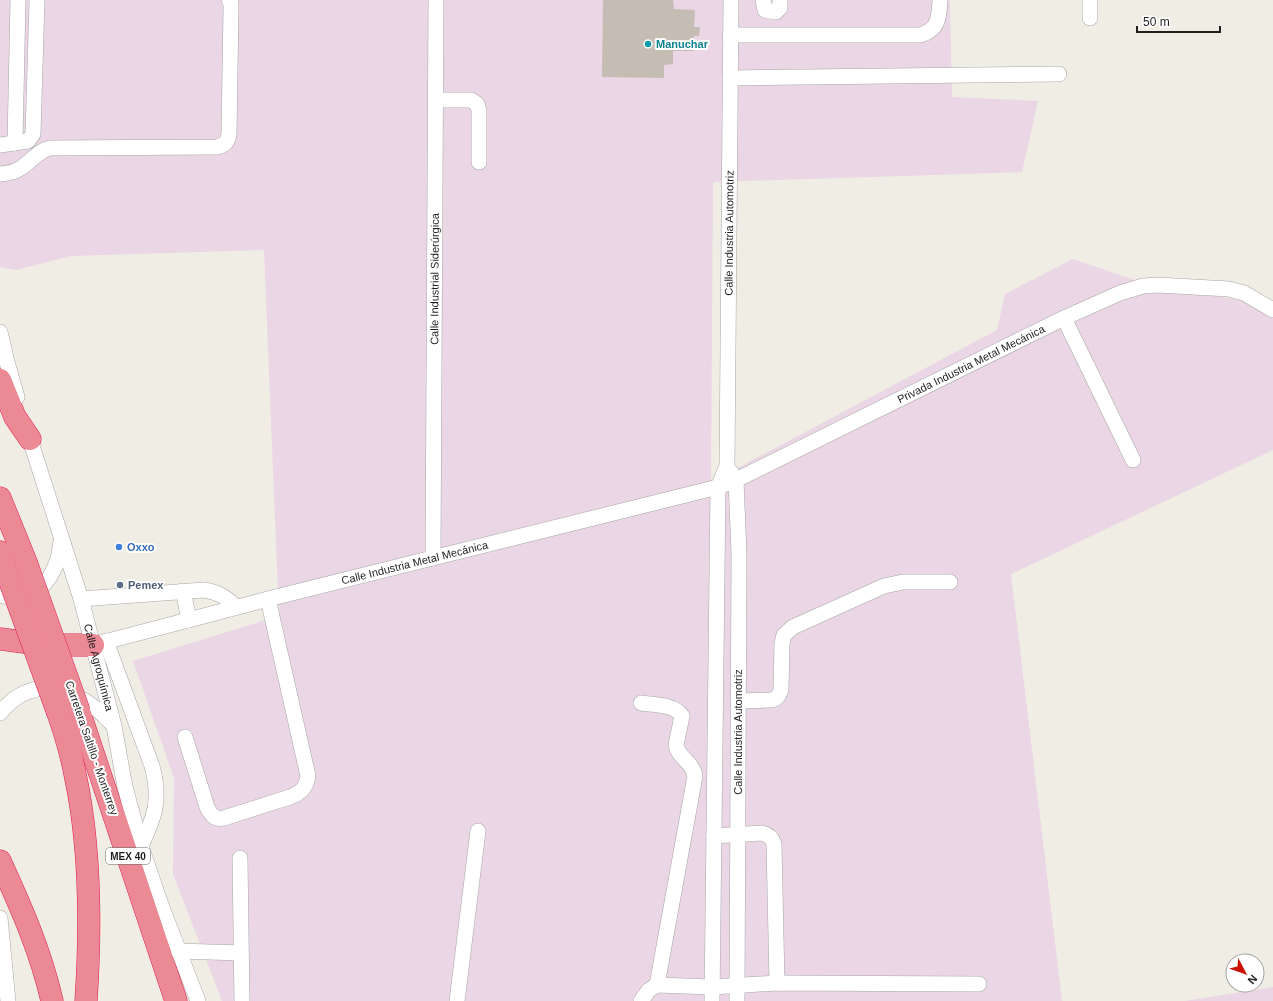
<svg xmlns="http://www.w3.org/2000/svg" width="1273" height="1001" font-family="Helvetica,sans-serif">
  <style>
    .industrial { fill: #ead6e4 }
    .building { fill: #c5bcb4 }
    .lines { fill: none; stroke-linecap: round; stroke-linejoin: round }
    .minor-casing { stroke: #a6a6a6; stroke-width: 16 }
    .highway-casing { stroke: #e31d51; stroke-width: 23 }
    .minor { stroke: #fff; stroke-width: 15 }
    .highway { stroke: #eb8994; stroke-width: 22 }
    .highway-bridge-casing { stroke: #e31d51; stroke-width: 23; stroke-linecap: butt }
    .highway-bridge { stroke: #eb8994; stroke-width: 22 }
    .culture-dot { fill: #0f9aa8; stroke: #fff; stroke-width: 1.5 }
    .shop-dot { fill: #3f7fe0; stroke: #fff; stroke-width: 1.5 }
    .service-dot { fill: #5c6f8a; stroke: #fff; stroke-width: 1.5 }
    .labels { text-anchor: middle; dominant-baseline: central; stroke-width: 4; stroke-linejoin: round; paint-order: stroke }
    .shield { fill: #fff; stroke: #626262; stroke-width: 1 }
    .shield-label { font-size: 10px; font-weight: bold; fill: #1f1f1f }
    .culture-label { font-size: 11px; font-weight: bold; fill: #0d838f; stroke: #fff; text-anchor: start }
    .street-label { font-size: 11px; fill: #1f1f1f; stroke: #fff }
    .shop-label { font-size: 11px; font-weight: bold; fill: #366cbe; stroke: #fff; text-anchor: start }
    .service-label { font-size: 11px; font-weight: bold; fill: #4e5e75; stroke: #fff; text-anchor: start }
  </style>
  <rect width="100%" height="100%" fill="#f0ede5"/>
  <g class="industrial">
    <polygon points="0,0 950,0 952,97 1038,101 1022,172 713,182 711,482 997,330 1005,294 1073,259 1146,284 1273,306 1273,450 1011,574 1062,1001 222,1001 173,874 174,778 133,661 279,616 264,250 71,256 16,270 0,267"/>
    <polygon points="1273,987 1273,1001 1185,1001"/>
  </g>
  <polygon class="building" points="603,0 673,0 674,9 695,10 694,27 700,27 699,36 694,36 694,51 673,51 673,64 664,65 664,78 602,77"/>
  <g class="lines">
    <defs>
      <g id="minor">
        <polyline points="763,0 765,10 776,12 780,8 780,0"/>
        <polyline points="1090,18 1090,0"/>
        <path d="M730 35H920C939 30 939 17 940 0"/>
        <polyline points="730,78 1059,74"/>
        <polyline points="436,100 471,100 477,104 479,110 479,162"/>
        <polyline points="15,143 18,0"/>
        <polyline points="0,145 28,141 33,134 37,0"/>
        <path d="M0 174C6 173 13 173 19 169 30 163 37 151 50 148L217 147C225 145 228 142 229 134L231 9V3L229 0"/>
        <polyline points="1064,318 1133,460"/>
        <polyline points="0,332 7,362 17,397"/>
        <path id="s1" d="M27 430 81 599 114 726 125 787 141 846 160 902 198 1001"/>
        <polyline points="731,472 736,480 739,554 737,1001"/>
        <path id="s2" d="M433 558 436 0"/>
        <polyline points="183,591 189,620"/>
        <path d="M0 595C21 601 44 591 53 571 58 562 60 551 61 541"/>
        <path d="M81 599 204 590C218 592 226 597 236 607"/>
        <path d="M106 641 152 766C161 800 155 816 141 846"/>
        <path id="s3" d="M93 645 268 599 718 487 736 480 1064 318 1120 293 1143 286 1158 285 1229 289 1244 293 1273 310"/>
        <path d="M738 701 771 700C777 699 779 696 781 690L782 643 784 635 793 627 884 586 903 582H950"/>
        <path d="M641 703C653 705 675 704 682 716L676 745C678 758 693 762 695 776L657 985"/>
        <path d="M0 713C35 670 80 689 112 724"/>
        <path d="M185 737 207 807C211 815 215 820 224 818L290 797C301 793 306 788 308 776L268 599"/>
        <path d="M714 836 762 833C769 835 772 838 774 844L777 983"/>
        <polyline points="240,858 242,1001"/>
        <polyline points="0,918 8,1001"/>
        <polyline points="178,951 241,953"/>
        <polyline points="457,1001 478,831"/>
        <polyline points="641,1001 649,990 657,985 712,987 777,983 979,984"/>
        <path id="s4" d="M712 1001 718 487 727 466 731 0"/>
      </g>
      <g id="highway">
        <polyline points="0,380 15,417 30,439"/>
        <polyline points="0,498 26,562"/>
        <polyline points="0,552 5,568"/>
        <polyline points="0,639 46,645 93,645"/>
        <polyline points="79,711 176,1001"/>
        <path d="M58 713C65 733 71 753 75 774 91 848 91 926 86 1001"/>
        <path d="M0 861C21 907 41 952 52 1001"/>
      </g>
    </defs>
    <use href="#minor" class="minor-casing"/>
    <use href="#highway" class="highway-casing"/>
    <use href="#minor" class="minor"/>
    <use href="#highway" class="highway"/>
    <defs>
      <g id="highway-bridge">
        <polyline points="26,562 79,711"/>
        <polyline points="5,568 58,713"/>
      </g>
    </defs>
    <use href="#highway-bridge" class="highway-bridge-casing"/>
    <use href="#highway-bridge" class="highway-bridge"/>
  </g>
  <circle class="culture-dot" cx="648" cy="44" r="4"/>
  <circle class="shop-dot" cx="119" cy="547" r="4"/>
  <circle class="service-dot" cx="120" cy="585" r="4"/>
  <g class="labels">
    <rect class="shield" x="106" y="848" width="44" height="16" rx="3"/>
    <g class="shield-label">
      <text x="128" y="856">MEX 40</text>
    </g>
    <g class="culture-label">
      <text x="656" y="44">Manuchar</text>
    </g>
    <g class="street-label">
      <text stroke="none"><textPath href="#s4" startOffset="770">Calle Industria Automotriz</textPath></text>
      <text stroke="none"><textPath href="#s2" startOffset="279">Calle Industrial Siderúrgica</textPath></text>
      <text stroke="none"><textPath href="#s3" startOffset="926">Privada Industria Metal Mecánica</textPath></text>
      <text stroke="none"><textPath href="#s3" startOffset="332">Calle Industria Metal Mecánica</textPath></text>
      <text stroke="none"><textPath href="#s1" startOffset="248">Calle Agroquímica</textPath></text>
      <text transform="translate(738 732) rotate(-90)">Calle Industria Automotriz</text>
      <text transform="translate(92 748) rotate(71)">Carretera Saltillo - Monterrey</text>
    </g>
    <g class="shop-label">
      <text x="127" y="547">Oxxo</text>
    </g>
    <g class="service-label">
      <text x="128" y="585">Pemex</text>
    </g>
  </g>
  <g transform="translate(1245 973) rotate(131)"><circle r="19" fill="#ffffff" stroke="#a5a5a5"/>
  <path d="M0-3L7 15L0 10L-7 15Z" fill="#ce1000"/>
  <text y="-6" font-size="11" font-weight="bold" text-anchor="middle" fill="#1f1f1f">N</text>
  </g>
  <path d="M1137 26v6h83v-6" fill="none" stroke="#1f1f1f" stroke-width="2"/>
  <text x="1143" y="26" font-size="12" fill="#1f1f1f" stroke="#ffffff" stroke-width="3" paint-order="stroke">50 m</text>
</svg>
